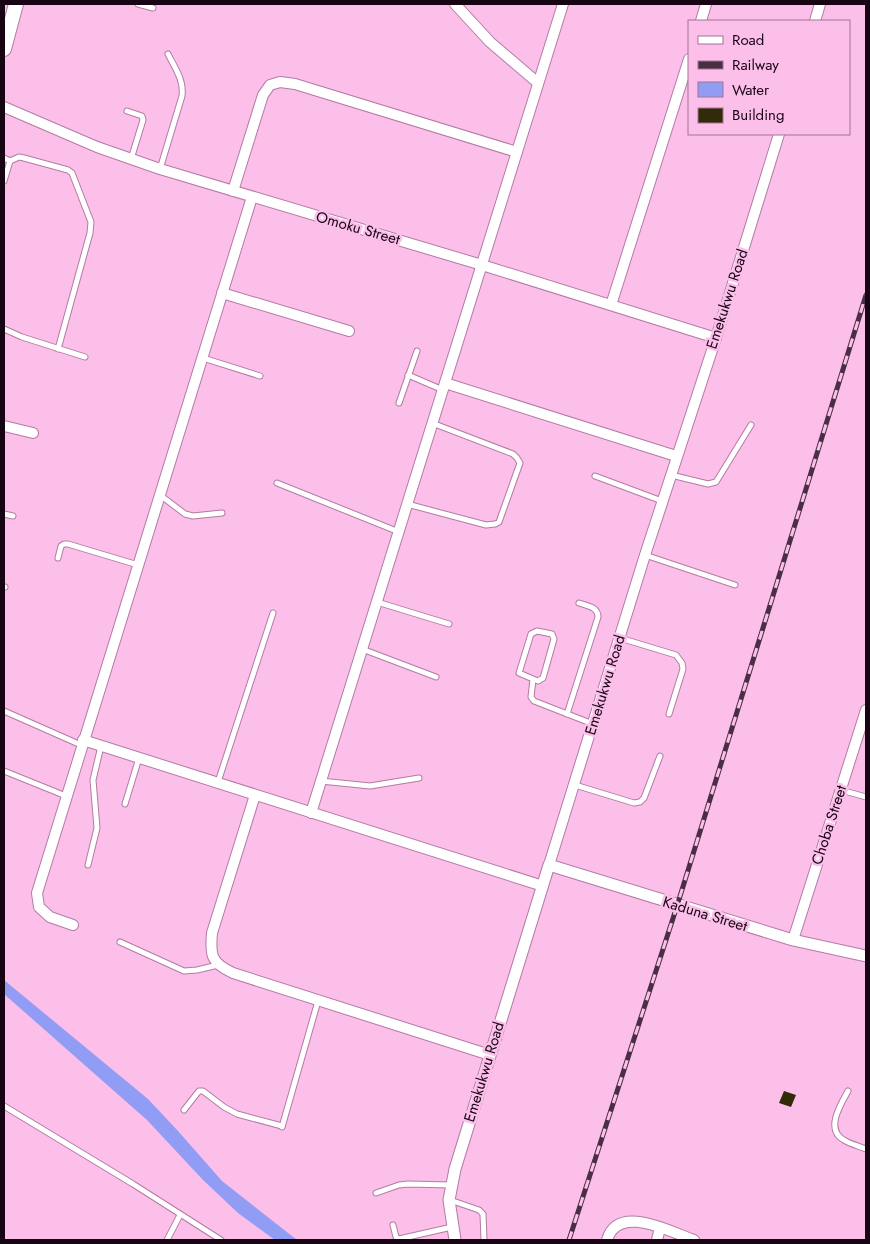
<svg xmlns="http://www.w3.org/2000/svg" width="870" height="1244" font-family="Jost,sans-serif">
  <style>
    .water { fill: #919df4 }
    .building { fill: #322b09 }
    .lines { fill: none; stroke-linecap: round; stroke-linejoin: round }
    .service-casing { stroke: #b37ba4; stroke-width: 7 }
    .minor-casing { stroke: #b37ba4; stroke-width: 12 }
    .tertiary-casing { stroke: #b37ba4; stroke-width: 13 }
    .secondary-casing { stroke: #b37ba4; stroke-width: 16 }
    .service { stroke: #fff; stroke-width: 5 }
    .minor { stroke: #fff; stroke-width: 10 }
    .tertiary { stroke: #fff; stroke-width: 11 }
    .secondary { stroke: #fff; stroke-width: 14 }
    .rail-casing { stroke: #4a2e43; stroke-width: 5 }
    .rail { stroke: #fbbfea; stroke-width: 3; stroke-dasharray: 9; stroke-linecap: butt }
    .labels { text-anchor: middle; dominant-baseline: central; stroke-width: 5; stroke-linejoin: round; paint-order: stroke }
    .street-label { font-size: 15px; fill: #180514; stroke: #fbbfea }
  </style>
  <rect width="100%" height="100%" fill="#fbbfea"/>
  <polygon class="water" points="4,980 148,1099 178,1131 222,1181 297,1240 275,1240 238,1213 203,1180 147,1120 4,994"/>
  <polygon class="building" points="784,1091 796,1095 791,1107 779,1103"/>
  <g class="lines">
    <defs>
      <g id="service">
        <polyline points="138,4 153,8"/>
        <polyline points="127,111 142,116 143,120 131,159"/>
        <polyline points="4,158 10,161 4,181"/>
        <polyline points="10,161 19,157 24,158 68,170 72,173 91,222 90,233 58,349"/>
        <path d="M160 169 182 96C184 80 175 68 168 54"/>
        <polyline points="4,329 22,337 85,357"/>
        <polyline points="203,358 260,376"/>
        <polyline points="408,375 443,390"/>
        <polyline points="399,403 417,351"/>
        <polyline points="671,475 708,484 716,482 751,425"/>
        <polyline points="595,476 662,501"/>
        <polyline points="277,483 399,532"/>
        <polyline points="160,495 185,514 193,516 222,513"/>
        <polyline points="407,504 486,525 495,524 499,522 520,463 517,458 513,454 432,423"/>
        <polyline points="4,514 13,516"/>
        <polyline points="645,555 735,585"/>
        <polyline points="58,558 61,546 64,544 68,544 138,565"/>
        <polyline points="4,587 5,587"/>
        <polyline points="377,602 449,624"/>
        <polyline points="620,638 676,655 682,663 683,669 669,714"/>
        <polyline points="362,649 436,677"/>
        <polyline points="533,679 538,681 543,678 554,639 552,634 537,631 531,634 519,673 533,679 531,697 534,701 593,724"/>
        <polyline points="4,711 81,745"/>
        <path d="M567 714 598 617C598 607 588 606 579 603"/>
        <polyline points="4,771 66,796"/>
        <polyline points="321,781 370,786 419,778"/>
        <polyline points="218,782 273,613"/>
        <polyline points="575,785 634,803 640,802 644,798 660,756"/>
        <polyline points="841,790 866,797"/>
        <polyline points="125,804 139,758"/>
        <polyline points="88,865 97,828 93,780 101,746"/>
        <polyline points="120,942 184,971 197,970 218,965"/>
        <path d="M848 1091C840 1105 825 1130 844 1140 850 1144 859 1146 866 1149"/>
        <polyline points="4,1106 133,1184 221,1240"/>
        <polyline points="184,1110 199,1091 203,1091 224,1107 237,1114 282,1126"/>
        <polyline points="282,1127 318,1001"/>
        <polyline points="376,1193 399,1185 408,1184 451,1185"/>
        <polyline points="450,1200 479,1210 483,1214 484,1240"/>
        <polyline points="393,1225 396,1237 399,1239 452,1227"/>
        <polyline points="167,1240 180,1215"/>
      </g>
      <g id="minor">
        <polyline points="455,4 490,42 538,83"/>
        <polyline points="701,21 706,4"/>
        <polyline points="815,21 820,4"/>
        <polyline points="4,107 97,147 160,169 482,265 716,338"/>
        <polyline points="233,191 263,95 270,85 280,82 295,84 517,152"/>
        <polyline points="222,293 349,331"/>
        <polyline points="611,305 689,59"/>
        <polyline points="445,383 676,456"/>
        <polyline points="4,426 33,433"/>
        <polyline points="83,740 543,886"/>
        <path d="M255 795 212 933C210 955 211 963 233 973L490 1055"/>
        <polyline points="311,813 563,4"/>
        <polyline points="549,865 645,555 716,338 779,134"/>
        <polyline points="73,925 50,917 39,907 37,893 252,197"/>
        <polyline points="793,940 866,710"/>
        <path d="M607 1240C618 1203 670 1232 694 1240"/>
        <polyline points="657,1240 660,1228"/>
      </g>
      <polyline id="tertiary" points="455,1240 449,1200 455,1169 549,865 793,940 866,956"/>
      <polyline id="secondary" points="4,49 16,4"/>
    </defs>
    <use href="#service" class="service-casing"/>
    <use href="#minor" class="minor-casing"/>
    <use href="#tertiary" class="tertiary-casing"/>
    <use href="#secondary" class="secondary-casing"/>
    <use href="#service" class="service"/>
    <use href="#minor" class="minor"/>
    <use href="#tertiary" class="tertiary"/>
    <use href="#secondary" class="secondary"/>
    <defs>
      <polyline id="rail" points="569,1240 677,906 866,295"/>
    </defs>
    <use href="#rail" class="rail-casing"/>
    <use href="#rail" class="rail"/>
  </g>
  <g class="labels">
    <g class="street-label">
      <text transform="translate(358 228) rotate(16)">Omoku Street</text>
      <text transform="translate(727 299) rotate(-72)">Emekukwu Road</text>
      <text transform="translate(605 685) rotate(-73)">Emekukwu Road</text>
      <text transform="translate(829 825) rotate(-72)">Choba Street</text>
      <text transform="translate(705 914) rotate(17)">Kaduna Street</text>
      <text transform="translate(484 1072) rotate(-73)">Emekukwu Road</text>
    </g>
  </g>
  <rect width="870" height="1244" fill="none" stroke="#180514" stroke-width="10"/>
  <rect x="688" y="20" width="162" height="115" fill="#fbbfea" stroke="#a07594"/>
  <rect x="698" y="36" width="25" height="8" fill="#ffffff" stroke="#a07594"/>
  <text x="732" y="45" font-size="15" fill="#180514">Road</text>
  <rect x="698" y="61" width="25" height="8" fill="#4a2e43" stroke="#a07594"/>
  <text x="732" y="70" font-size="15" fill="#180514">Railway</text>
  <rect x="698" y="82" width="25" height="15" fill="#919df4" stroke="#a07594"/>
  <text x="732" y="95" font-size="15" fill="#180514">Water</text>
  <rect x="698" y="108" width="25" height="15" fill="#322b09" stroke="#a07594"/>
  <text x="732" y="120" font-size="15" fill="#180514">Building</text>
</svg>
